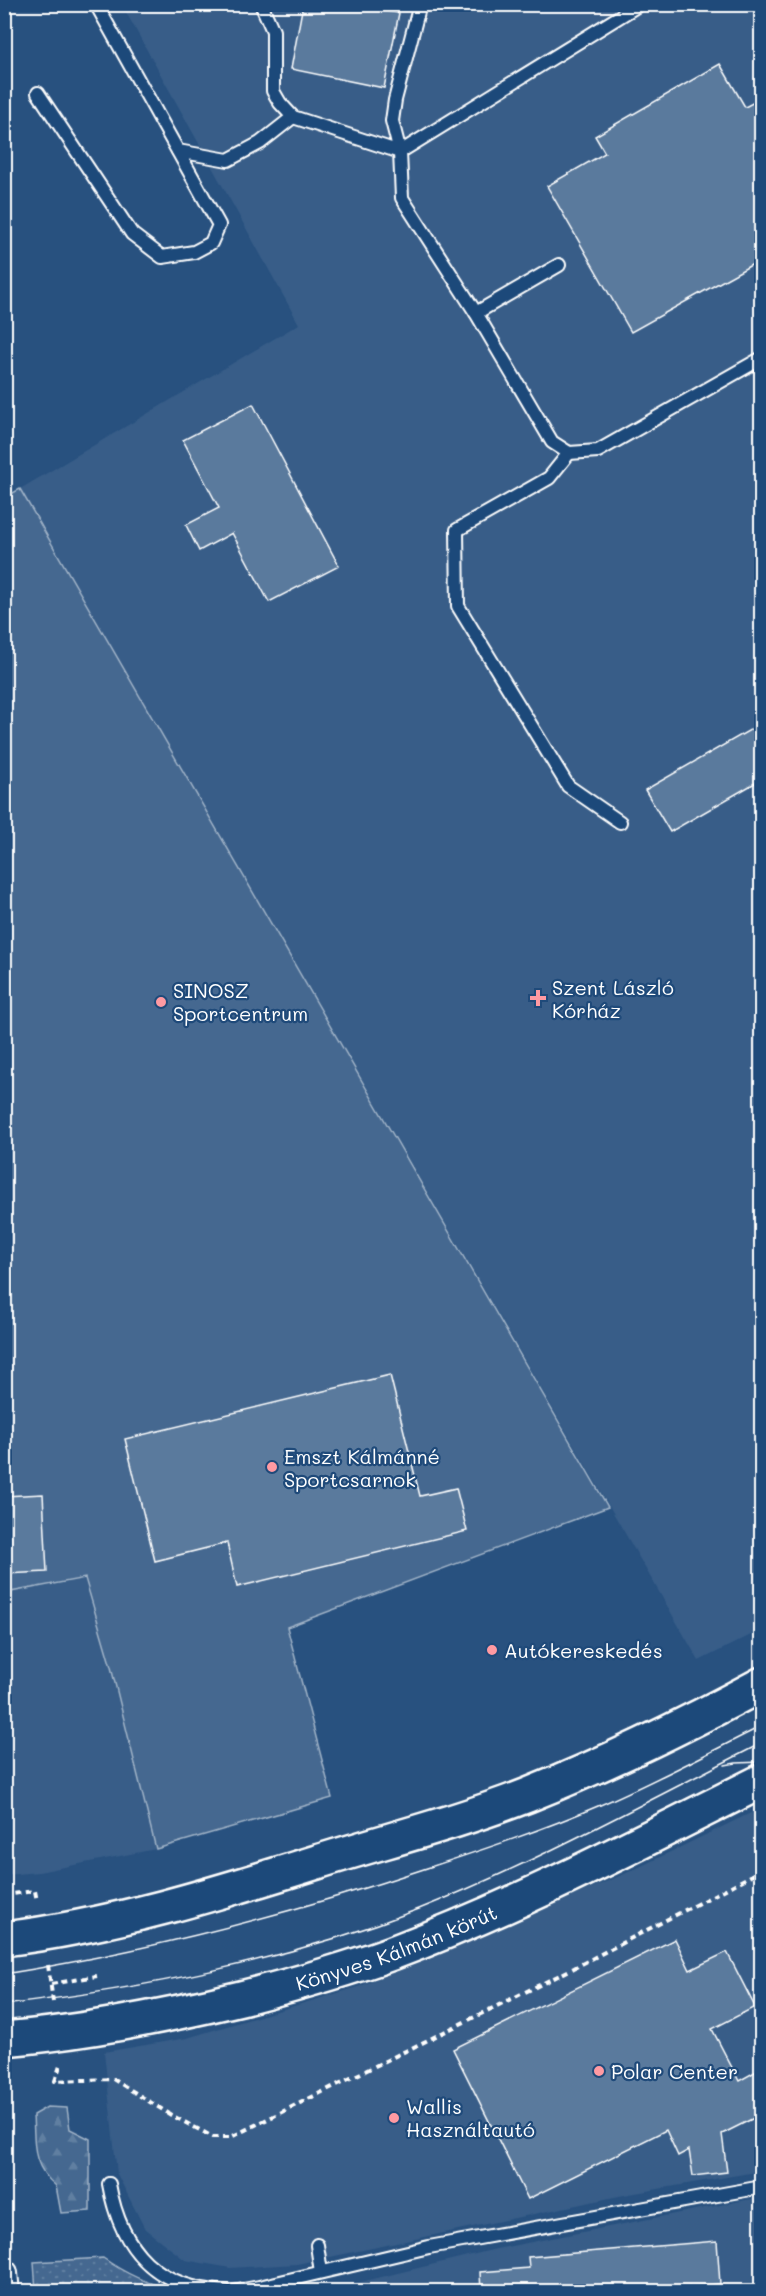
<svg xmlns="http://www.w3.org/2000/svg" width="766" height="2296" font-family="Mali,sans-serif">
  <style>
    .built { fill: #375d88 }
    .grass { fill: #446890; stroke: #a2b4c8; stroke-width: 1.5 }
    .forest { fill: url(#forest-firs); stroke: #a2b4c8; stroke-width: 1.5 }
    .park { fill: url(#park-dots); stroke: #a2b4c8; stroke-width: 1.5 }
    .building { fill: #5a7a9d; stroke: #fff; stroke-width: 1.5 }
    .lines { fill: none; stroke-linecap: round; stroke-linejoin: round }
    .service-casing { stroke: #fff; stroke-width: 16 }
    .minor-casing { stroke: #fff; stroke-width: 30 }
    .primary-casing { stroke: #fff; stroke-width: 38 }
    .path { stroke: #fff; stroke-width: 4; stroke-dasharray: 6 4.5; stroke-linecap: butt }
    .service { stroke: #1f4a7a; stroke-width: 12 }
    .minor { stroke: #1f4a7a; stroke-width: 26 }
    .primary { stroke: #1f4a7a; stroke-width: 33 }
    .tram { stroke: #fff; stroke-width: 1.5 }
    .poi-dot { fill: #ff9aa2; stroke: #1f4a7a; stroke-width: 2 }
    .labels { text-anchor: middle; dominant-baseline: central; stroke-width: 4.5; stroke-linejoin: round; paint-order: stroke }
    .poi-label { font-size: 20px; fill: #fff; stroke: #1f4a7a; text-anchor: start }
    .street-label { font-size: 20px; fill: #fff; stroke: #1f4a7a }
  </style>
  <defs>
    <pattern id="forest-firs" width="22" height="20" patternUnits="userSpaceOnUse" patternTransform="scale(1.5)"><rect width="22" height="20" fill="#446890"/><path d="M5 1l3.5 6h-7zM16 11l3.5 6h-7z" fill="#607fa1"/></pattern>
    <pattern id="park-dots" width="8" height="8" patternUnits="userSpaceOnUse" patternTransform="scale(1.5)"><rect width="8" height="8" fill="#446890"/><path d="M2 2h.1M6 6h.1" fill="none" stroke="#607fa1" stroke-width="1.8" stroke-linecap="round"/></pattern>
  </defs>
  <rect width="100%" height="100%" fill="#28517f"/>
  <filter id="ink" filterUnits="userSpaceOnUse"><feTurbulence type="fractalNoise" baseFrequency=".0167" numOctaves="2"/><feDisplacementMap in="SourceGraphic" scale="12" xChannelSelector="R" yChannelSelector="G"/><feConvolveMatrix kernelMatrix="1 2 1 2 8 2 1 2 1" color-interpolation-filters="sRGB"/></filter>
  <g filter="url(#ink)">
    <g class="built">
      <polygon points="122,5 761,5 761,1630 699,1661 20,489 299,324"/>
      <polygon points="85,1578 111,1667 156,1849 39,1872 5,1875 5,1593"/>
      <polygon points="761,1808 761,2171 624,2195 297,2264 230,2268 185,2260 145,2229 117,2174 104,2052 187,2038 358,1987 629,1872"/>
      <polygon points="761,2197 761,2291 320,2292 496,2249"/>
    </g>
    <polygon class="grass" points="20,489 608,1507 287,1627 332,1798 156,1849 111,1667 85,1578 5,1593 4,498"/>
    <path class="forest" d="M47 2107 67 2108 70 2129 90 2139V2211L61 2213 56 2186C31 2165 35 2145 33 2115Z"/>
    <path class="park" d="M103 2258C123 2272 147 2284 172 2289 180 2290 188 2290 196 2291H36L34 2262Z"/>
    <g class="building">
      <polygon points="303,4 387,4 386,11 399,13 384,88 291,69"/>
      <polygon points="720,64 745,107 762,98 762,259 631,332 547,186 605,153 595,136"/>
      <polygon points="253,404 339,566 269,602 232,533 199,551 186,525 219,508 183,440"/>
      <polygon points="762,723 762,779 670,832 645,790"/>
      <polygon points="390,1375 420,1496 456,1488 467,1531 237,1587 227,1543 155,1561 125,1439"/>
      <polygon points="43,1494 47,1572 4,1574 4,1496"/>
      <polygon points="675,1939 690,1970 727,1952 755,2007 712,2029 739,2081 762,2068 762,2114 722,2134 727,2172 693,2176 689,2150 678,2156 666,2130 528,2199 453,2049"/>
      <polygon points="717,2241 720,2284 637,2292 481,2292 480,2272 529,2268 528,2257"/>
    </g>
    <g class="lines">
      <defs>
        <g id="service">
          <polyline points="261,4 273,31 273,91 280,103 293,117 400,152 640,4"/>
          <polyline points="420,4 395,100 392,121 400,152 402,198 476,313 552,442 569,453 598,451 762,358"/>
          <polyline points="38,93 132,234 162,257 194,252 211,243 219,225 96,4"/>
          <polyline points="178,151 228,160 260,143 293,117"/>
          <polyline points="476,313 559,265"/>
          <polyline points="569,453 549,478 457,530 458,606 568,786 620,822"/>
          <path d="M109 2184C121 2252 158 2289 228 2292"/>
          <polyline points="317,2245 321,2272"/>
          <polyline points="233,2292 259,2287 429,2247 762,2187"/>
        </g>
        <polyline id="minor" points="4,2273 6,2292"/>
        <g id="primary">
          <path d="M4 1939C111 1926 215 1894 317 1862 387 1840 459 1822 528 1795 608 1763 686 1725 762 1684"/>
          <path id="s1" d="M4 2039C85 2032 162 2017 241 1998 292 1985 343 1971 392 1953 520 1905 640 1842 762 1781"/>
        </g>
      </defs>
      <use href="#service" class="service-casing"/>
      <use href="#minor" class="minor-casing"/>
      <use href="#primary" class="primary-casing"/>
      <g class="path">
        <polyline points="4,1895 35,1891 37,1901"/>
        <polyline points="48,1965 53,2002"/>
        <polyline points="51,1984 97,1976"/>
        <polyline points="60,2066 55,2081 113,2079 171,2115 213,2137 231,2137 574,1968 762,1870"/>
      </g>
      <use href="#service" class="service"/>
      <use href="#minor" class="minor"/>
      <use href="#primary" class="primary"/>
      <g class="tram">
        <polyline points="725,1765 736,1763 762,1762"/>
        <path d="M4 1974C149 1951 289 1914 427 1868 485 1849 542 1830 598 1806 654 1782 708 1753 762 1726"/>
        <path d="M4 2005C146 1988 285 1961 419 1909 537 1862 649 1800 762 1743"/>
      </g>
    </g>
  </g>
  <g class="poi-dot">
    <path d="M535 989h6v6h6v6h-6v6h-6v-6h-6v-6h6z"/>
    <circle cx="161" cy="1002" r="6"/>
    <circle cx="272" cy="1467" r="6"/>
    <circle cx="492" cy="1650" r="6"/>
    <circle cx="599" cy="2071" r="6"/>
    <circle cx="394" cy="2118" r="6"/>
  </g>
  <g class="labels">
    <g class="poi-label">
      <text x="552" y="987">Szent László<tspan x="552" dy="23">Kórház</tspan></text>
      <text x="173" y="990">SINOSZ<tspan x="173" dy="23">Sportcentrum</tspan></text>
      <text x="284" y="1456">Emszt Kálmánné<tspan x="284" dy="23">Sportcsarnok</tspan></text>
      <text x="504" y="1650">Autókereskedés</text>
      <text x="611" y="2071">Polar Center</text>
      <text x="406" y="2106">Wallis<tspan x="406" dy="23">Használtautó</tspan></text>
    </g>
    <g class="street-label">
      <text stroke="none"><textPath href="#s1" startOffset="404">Könyves Kálmán körút</textPath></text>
    </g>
  </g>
  <rect width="766" height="2296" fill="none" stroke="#1f4a7a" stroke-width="24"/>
  <rect x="12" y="12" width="742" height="2272" fill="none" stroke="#fff" stroke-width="2" filter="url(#ink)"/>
</svg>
